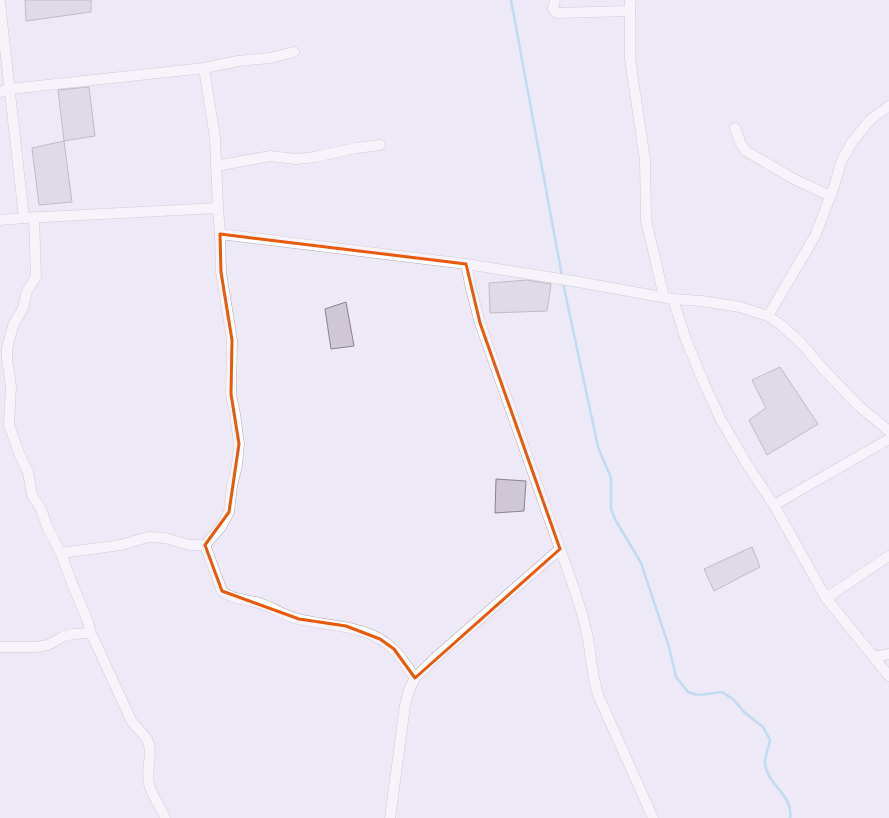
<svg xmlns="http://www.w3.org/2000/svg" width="889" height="818" font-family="Mulish,sans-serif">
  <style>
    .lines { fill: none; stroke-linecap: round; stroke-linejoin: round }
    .stream { stroke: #8ac9ed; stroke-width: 2.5 }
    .building { fill: #cfc8d4; stroke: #89828d }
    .minor-casing { stroke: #aea9b5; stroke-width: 11 }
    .minor { stroke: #fff; stroke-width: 10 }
    .marked { fill: none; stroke: #e8590c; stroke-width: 3; stroke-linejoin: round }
  </style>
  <rect width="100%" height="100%" fill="#eee9f6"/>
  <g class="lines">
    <g class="stream">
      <polyline points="511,0 562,276"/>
      <path d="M563 283 598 447 611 478V509L616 521 641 563 669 647 676 677 688 692 698 695 722 692 734 700 744 712 763 727 770 740C769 747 764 758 765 765 768 785 794 796 790 818"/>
    </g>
  </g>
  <g class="building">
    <polygon points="25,0 91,0 91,12 26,21"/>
    <polygon points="89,87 95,136 64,141 58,90"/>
    <polygon points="64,141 72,202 39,205 32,148"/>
    <polygon points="527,280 551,284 547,311 490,313 489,283"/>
    <polygon points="346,302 354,346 331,349 325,309"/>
    <polygon points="780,367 818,424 767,455 749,420 766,408 752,380"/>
    <polygon points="496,479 526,481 524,511 495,513"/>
    <polygon points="752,547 760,567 714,591 704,569"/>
  </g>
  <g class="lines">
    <defs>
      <g id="minor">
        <polyline points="555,0 553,9 557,13 630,11"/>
        <polyline points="630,0 630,59 645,160 646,220 664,297"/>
        <polyline points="0,3 24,218 218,208 220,234 466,264 471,289 480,323 560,549 435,658 415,678 409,690 405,705 390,818"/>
        <polyline points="204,68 215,138 218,208"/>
        <polyline points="0,92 10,89 204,68 238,61 270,58 294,52"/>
        <polyline points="735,128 741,144 746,151 792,178 830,196"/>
        <polyline points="216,166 270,156 296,159 315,157 356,148 380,145"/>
        <path d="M34 217 36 277 27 291 23 308 13 326 7 348V359L11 386 9 425 19 453 28 472 32 495 41 509 48 529 61 553 71 581 88 622 91 633 131 720C135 728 147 735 149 744 152 757 146 771 149 784 152 797 161 806 165 818"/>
        <polyline points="0,220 24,218"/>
        <polyline points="466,264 573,281 673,299 702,301 740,307 768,316 781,325 801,343 825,371 859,406 889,431"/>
        <polyline points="673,299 685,337 703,381 721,420 748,466 774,505 826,598 889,676"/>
        <polyline points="768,316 815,236 834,187 841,162 852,142 871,119 889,106"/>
        <polyline points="774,505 889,439"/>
        <path d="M205 545 222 591C233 600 246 599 259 603 273 607 284 616 299 619 330 627 368 624 393 649 402 657 408 669 415 678"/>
        <path d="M560 549C570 576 581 605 587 634 591 655 592 675 598 695L653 818"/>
        <polyline points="61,553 121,545 148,537 165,538 190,545 205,545 221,527 229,512 232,486 237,465 239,444 235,414 231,394 232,340 221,272 220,234"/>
        <polyline points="826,598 889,556"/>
        <polyline points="0,647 36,647 48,645 64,636 73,634 91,633"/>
        <polyline points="874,657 889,654"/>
      </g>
    </defs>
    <use href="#minor" class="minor-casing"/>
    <use href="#minor" class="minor"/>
  </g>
  <path d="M0 0H889V818H0ZM220 234 466 264 480 323 560 549 415 678 394 649 380 639 346 626 299 619 222 591 205 545 229 512 239 444 231 394 232 340 221 272Z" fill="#eee9f6" fill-opacity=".55" fill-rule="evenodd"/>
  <path class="marked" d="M220 234 466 264 480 323 560 549 415 678 394 649 380 639 346 626 299 619 222 591 205 545 229 512 239 444 231 394 232 340 221 272Z"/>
</svg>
